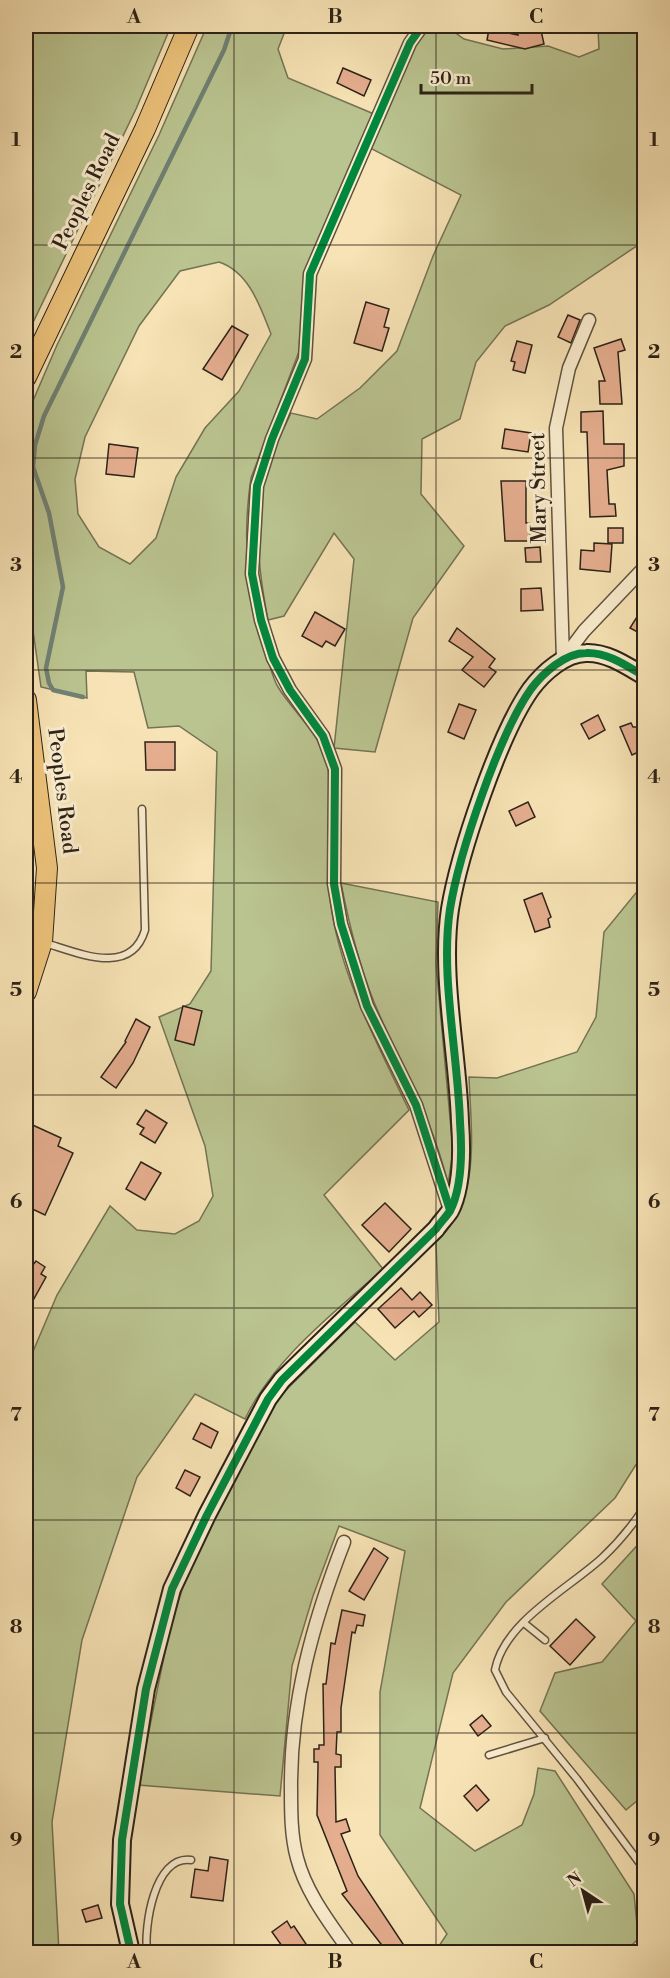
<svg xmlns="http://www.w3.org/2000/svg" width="670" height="1978" font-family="'Libre Bodoni',serif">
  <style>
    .green { fill: #bac490; stroke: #747354; stroke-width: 1.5; fill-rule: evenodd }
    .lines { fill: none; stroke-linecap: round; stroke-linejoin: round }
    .stream { stroke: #708073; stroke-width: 4.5 }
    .building { fill: #e5ae8f; stroke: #2d2217; stroke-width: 1.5 }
    .lane-casing { stroke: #60523e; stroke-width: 9 }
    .street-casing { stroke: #60523e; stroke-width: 15 }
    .secondary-casing { stroke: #2d2217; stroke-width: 20 }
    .primary-casing { stroke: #2d2217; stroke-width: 22 }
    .lane { stroke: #faedcf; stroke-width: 6 }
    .street { stroke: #faedcf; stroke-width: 12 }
    .secondary { stroke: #faedcf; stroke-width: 16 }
    .primary { stroke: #ecc27a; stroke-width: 20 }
    .cycleway-casing { stroke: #faedcf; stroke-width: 11 }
    .cycleway { stroke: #00873e; stroke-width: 8 }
    .grid { fill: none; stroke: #2d2217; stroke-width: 1.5; stroke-opacity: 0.55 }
    .labels { text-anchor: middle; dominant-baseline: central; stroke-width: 6; stroke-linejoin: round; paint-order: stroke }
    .street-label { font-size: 21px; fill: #2d2217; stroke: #faedcf }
    .neatline { fill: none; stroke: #2d2217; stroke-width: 2 }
    .grid-label { font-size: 20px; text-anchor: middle; font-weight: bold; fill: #2d2217 }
  </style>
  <rect width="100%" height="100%" fill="#f7e3b5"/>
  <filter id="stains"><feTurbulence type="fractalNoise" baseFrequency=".00333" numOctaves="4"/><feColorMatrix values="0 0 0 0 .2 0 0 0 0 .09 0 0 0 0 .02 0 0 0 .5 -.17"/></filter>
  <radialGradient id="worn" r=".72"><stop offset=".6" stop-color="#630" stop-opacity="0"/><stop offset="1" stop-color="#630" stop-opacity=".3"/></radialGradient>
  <g class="green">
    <polygon points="26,26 171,26 136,109 26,337"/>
    <path d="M207 26H287L278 49 288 78 374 114 305 274 300 349 251 478C242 537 247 596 266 653 270 664 272 677 278 687 293 712 320 733 327 763 336 807 324 854 330 899 339 974 377 1043 409 1110L324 1195 383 1269C334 1313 274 1358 245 1419L195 1394 137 1477 82 1640 52 1822 59 1952H26V1368L57 1295 110 1206 137 1230 175 1234 199 1221 213 1196 205 1146 159 1017 190 1004 211 971 217 752 179 726 148 728 134 672 86 671 87 698 41 687 26 581V417L57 345 159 135ZM219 262C249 272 260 306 271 334L239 391 205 428 176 477 156 538 130 564 99 547 78 514 75 479 85 437 139 326 180 271Z"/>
    <path d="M432 26H446L464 39 503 49 548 46 579 57 599 49 598 29 593 26H644V241L549 305 505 326 476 362 460 419 422 439 421 494 464 546 413 618 375 752 334 748 354 559 334 533 284 616 268 620C259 573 252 520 266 473 271 453 282 433 291 413L317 419 360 388 397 351 433 256 461 195 370 148 414 45Z"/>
    <path d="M341 883 438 902 436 964 453 1151 448 1184C433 1119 399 1063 374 1002 358 963 349 924 341 883Z"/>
    <path d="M644 883V1452L615 1498 506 1602 453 1673 420 1808 475 1851 522 1825 534 1794 538 1768 555 1771 634 1894 637 1925 643 1934 625 1952H435L447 1934 380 1835V1692L405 1551 339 1526 313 1596 292 1666 280 1796 138 1785 170 1627 183 1587 208 1532 274 1402 355 1322 395 1360 439 1322 436 1242C482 1199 471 1134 469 1077L497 1078 577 1052 596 1017 604 932Z"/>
    <polygon points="644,1538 644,1795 626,1810 540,1711 555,1673 602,1662 636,1621 602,1584"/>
  </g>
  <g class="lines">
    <polyline class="stream" points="83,697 53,690 49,683 46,668 63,587 49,513 33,467 35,445 44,416 224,50 232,26"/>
  </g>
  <g class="building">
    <polygon points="516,26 540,26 544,44 525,49 487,40 489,29 518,35"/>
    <polygon points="343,68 371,80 364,96 337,83"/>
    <polygon points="366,302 389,309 384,327 389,328 382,351 354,343"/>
    <polygon points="568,315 580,320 571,343 558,337"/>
    <polygon points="232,326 248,335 222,380 203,369"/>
    <polygon points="621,339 625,350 618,352 622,404 600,404 599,381 605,381 594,348"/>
    <polygon points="517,341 532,345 525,373 513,370 515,362 511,361"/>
    <polygon points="603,411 604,444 624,444 624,466 607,470 609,504 615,504 616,516 590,517 587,432 581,432 581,412"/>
    <polygon points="505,429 531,433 528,452 502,448"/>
    <polygon points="109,444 138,448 134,477 106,474"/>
    <polygon points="501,481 526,481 526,523 530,523 530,541 505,541"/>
    <rect x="608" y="528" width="15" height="15"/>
    <polygon points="594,543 612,544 610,572 580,569 581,550 594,551"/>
    <polygon points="540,547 541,562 526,562 525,548"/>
    <polygon points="541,588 543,610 521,611 521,589"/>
    <polygon points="645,604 645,636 630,628"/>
    <polygon points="315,612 345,629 335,646 326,641 322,647 302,636"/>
    <polygon points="457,628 495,659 489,667 496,672 484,687 462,670 473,657 449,641"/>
    <polygon points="459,704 476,710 464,739 448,732"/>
    <polygon points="598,715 605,730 589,739 581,724"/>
    <polygon points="631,723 633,727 645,727 645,749 632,755 620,727"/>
    <polygon points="145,742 175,742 175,770 146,770"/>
    <polygon points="528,802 535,817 516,826 509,811"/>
    <polygon points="542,893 551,917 548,919 550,927 535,932 524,900"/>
    <polygon points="183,1006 202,1011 194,1045 175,1040"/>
    <polygon points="136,1019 150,1027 133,1063 116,1088 101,1077 126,1042 125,1041"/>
    <polygon points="146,1110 167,1123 155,1143 140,1134 144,1128 137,1124"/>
    <polygon points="26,1122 61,1138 58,1146 73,1153 45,1215 26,1206"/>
    <polygon points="141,1162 161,1173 145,1200 126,1189"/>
    <polygon points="385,1203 411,1229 389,1252 362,1225"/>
    <polygon points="36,1261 45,1267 41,1274 46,1277 26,1313 26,1274"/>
    <polygon points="401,1288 412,1300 420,1292 432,1305 419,1317 414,1311 395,1328 378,1309"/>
    <polygon points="201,1423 218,1432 211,1448 193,1439"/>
    <polygon points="185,1470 200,1477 190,1496 176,1488"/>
    <polygon points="374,1548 388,1558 364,1600 349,1591"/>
    <polygon points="342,1610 365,1615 363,1626 357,1625 355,1633 352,1632 341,1708 341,1732 337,1732 336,1754 341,1755 341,1767 335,1767 336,1822 346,1819 350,1831 341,1834 358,1876 409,1953 388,1953 342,1894 347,1891 317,1815 318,1766 318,1762 314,1762 314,1749 319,1749 319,1745 324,1745 323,1684 326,1684 331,1643 335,1644"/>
    <polygon points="576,1619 595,1637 570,1665 550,1646"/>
    <polygon points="482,1715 491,1726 478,1736 470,1725"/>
    <polygon points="476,1785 489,1800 477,1811 464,1796"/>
    <polygon points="210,1857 228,1860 223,1901 191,1897 195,1869 208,1871"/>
    <polygon points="98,1905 102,1918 86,1922 82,1910"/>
    <polygon points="287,1921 291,1928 294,1926 312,1953 287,1953 272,1932"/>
  </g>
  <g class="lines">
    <defs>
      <g id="lane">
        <path d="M45 943C79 953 131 977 145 930L142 809"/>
        <path d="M644 1508C632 1526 618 1543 602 1558 568 1589 504 1622 495 1670L506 1692 577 1779 644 1869"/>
        <polyline points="524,1623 545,1640"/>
        <polyline points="489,1755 545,1738"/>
        <path d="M147 1952C144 1927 154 1855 191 1860"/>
      </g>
      <g id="street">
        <polyline points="422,26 410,43 310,274 305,359 272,439 257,486 252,574 261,620 273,658 290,690 323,736 335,769 334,884 341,924 367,1006 416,1105 450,1210"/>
        <polyline points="563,659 584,631 644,568"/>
        <polyline points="563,660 556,428 569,368 589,320"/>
        <path d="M344 1542C313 1622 290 1704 291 1790 291 1812 291 1836 297 1858 306 1893 330 1923 350 1952"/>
      </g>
      <g id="secondary">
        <path d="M131 1952 120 1904 122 1840 146 1689 172 1589 207 1515 268 1399 282 1380 436 1229C440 1223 446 1217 450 1211 463 1186 462 1149 460 1122 458 1055 440 975 450 909 459 854 499 734 531 689 543 673 565 653 586 653 607 652 627 666 644 676"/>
        <polyline points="643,1952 644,1951"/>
      </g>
      <g id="primary">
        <polyline points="26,377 145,129 189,26"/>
        <polyline points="26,700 47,868 42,942 26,992"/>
      </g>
    </defs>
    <use href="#lane" class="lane-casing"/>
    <use href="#street" class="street-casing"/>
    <use href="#secondary" class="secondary-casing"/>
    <use href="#primary" class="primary-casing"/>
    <use href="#lane" class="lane"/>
    <use href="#street" class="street"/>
    <use href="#secondary" class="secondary"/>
    <use href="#primary" class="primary"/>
    <defs>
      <g id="cycleway">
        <polyline points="422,26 410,43 310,274 305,359 272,439 257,486 252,574 261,620 273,658 290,690 323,736 335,769 334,884 341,924 367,1006 416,1105 450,1210"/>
        <path d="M131 1952 120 1904 122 1840 146 1689 172 1589 207 1515 268 1399 282 1380 436 1229C440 1223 446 1217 450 1211 463 1186 462 1149 460 1122 458 1055 440 975 450 909 459 854 499 734 531 689 543 673 565 653 586 653 607 652 627 666 644 676"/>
      </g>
    </defs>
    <use href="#cycleway" class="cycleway-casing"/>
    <use href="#cycleway" class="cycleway"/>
  </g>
  <path class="grid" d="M234 26V1952M436 26V1952M26 245H644M26 458H644M26 670H644M26 883H644M26 1095H644M26 1308H644M26 1520H644M26 1733H644"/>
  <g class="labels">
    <g class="street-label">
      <text transform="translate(87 192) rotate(-64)">Peoples Road</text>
      <text transform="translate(539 488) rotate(-91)">Mary Street</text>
      <text transform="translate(62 791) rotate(83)">Peoples Road</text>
    </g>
  </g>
  <rect width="670" height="1978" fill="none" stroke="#f7e3b5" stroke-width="66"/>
  <g transform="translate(583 1891) rotate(324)" stroke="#faedcf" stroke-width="4.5" paint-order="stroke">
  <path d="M0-4.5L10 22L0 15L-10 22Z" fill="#2d2217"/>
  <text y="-9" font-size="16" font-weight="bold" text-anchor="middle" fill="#2d2217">N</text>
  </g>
  <path d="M421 84v9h111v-9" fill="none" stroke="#2d2217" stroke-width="3"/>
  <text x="430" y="84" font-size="18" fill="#2d2217" stroke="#faedcf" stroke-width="4.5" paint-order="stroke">50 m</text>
  <rect x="33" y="33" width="604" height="1912" class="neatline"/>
  <g class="grid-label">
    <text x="134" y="23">A</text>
    <text x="335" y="23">B</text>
    <text x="536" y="23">C</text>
    <text x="16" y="146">1</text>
    <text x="654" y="146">1</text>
    <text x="16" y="358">2</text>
    <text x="654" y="358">2</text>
    <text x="16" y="571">3</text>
    <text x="654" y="571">3</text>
    <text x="16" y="783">4</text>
    <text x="654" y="783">4</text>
    <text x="16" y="996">5</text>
    <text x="654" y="996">5</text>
    <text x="16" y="1208">6</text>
    <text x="654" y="1208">6</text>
    <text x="16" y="1421">7</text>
    <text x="654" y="1421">7</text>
    <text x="16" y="1633">8</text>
    <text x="654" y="1633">8</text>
    <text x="16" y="1846">9</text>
    <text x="654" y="1846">9</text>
    <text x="134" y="1968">A</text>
    <text x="335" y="1968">B</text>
    <text x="536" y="1968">C</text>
  </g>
  <rect width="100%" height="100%" filter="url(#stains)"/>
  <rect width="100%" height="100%" fill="url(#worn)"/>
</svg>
